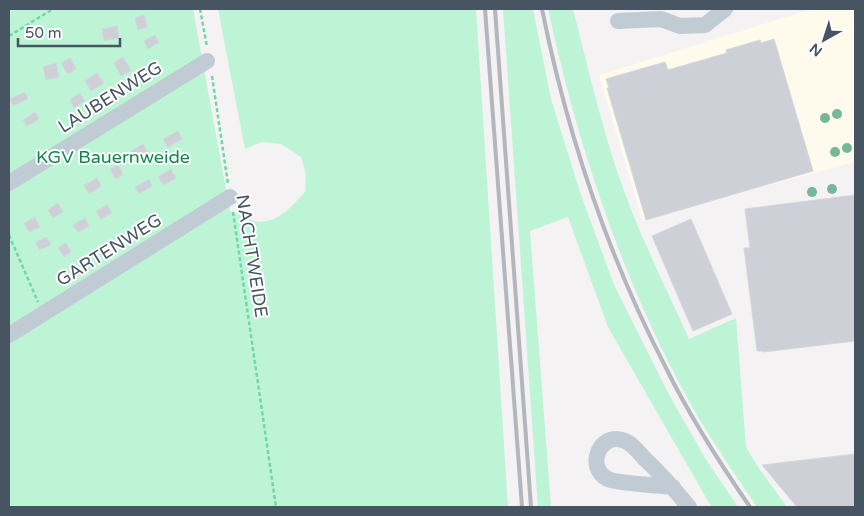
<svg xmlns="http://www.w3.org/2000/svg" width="864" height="516" font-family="'Varela Round',sans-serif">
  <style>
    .commercial { fill: #fefaec }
    .green { fill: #bdf4d6 }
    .building { fill: #cdd0d6; stroke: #d5d7de }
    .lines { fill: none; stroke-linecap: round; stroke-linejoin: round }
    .path { stroke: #71d6aa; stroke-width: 2.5; stroke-dasharray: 4 2.5; stroke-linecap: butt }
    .minor { stroke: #c1cbd4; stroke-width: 16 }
    .rail { stroke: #b3b6bd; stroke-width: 4 }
    .tree { fill: #76b799 }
    .labels { text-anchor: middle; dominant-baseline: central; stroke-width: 4; stroke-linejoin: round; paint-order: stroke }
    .street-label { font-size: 18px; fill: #475461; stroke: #fff }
    .park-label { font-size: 18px; fill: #0e8751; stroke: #fff }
  </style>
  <rect width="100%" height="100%" fill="#f4f2f2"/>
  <polygon class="commercial" points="811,9 855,9 855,162 642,220 599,75"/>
  <g class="green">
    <path d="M9 9H193L230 211C237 213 252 221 259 222 279 222 293 205 305 192L306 175 301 157 281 144 262 142 245 149 218 9H476L508 507H9Z"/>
    <polygon points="503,9 533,9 551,99 581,195 614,285 667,391 705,458 738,507 712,507 708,501 608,327 568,217 530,231 551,507 538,507"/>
    <path d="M548 9H573C587 64 600 120 618 174 637 231 665 285 689 339L736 318 746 447 760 470 787 507H757C738 479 719 451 701 422 627 295 579 152 548 9Z"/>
  </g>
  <g class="building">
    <polygon points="144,15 147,27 138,30 135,18"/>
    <polygon points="117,26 119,38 104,41 102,29"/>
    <polygon points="155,35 159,42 148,49 144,41"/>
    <polygon points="774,39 813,171 646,220 607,88 609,88 606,79 665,62 668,70 727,53 726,50 760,40 761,43"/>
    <polygon points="123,57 131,70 121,76 114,63"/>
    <polygon points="70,58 76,69 68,74 61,63"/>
    <polygon points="56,63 59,77 46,80 43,67"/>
    <polygon points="97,73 104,83 91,91 85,81"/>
    <polygon points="25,92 28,99 13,106 10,99"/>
    <polygon points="80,93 85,101 74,108 70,100"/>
    <polygon points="35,112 39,119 27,126 23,120"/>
    <polygon points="178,131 182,139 168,147 163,139"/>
    <polygon points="143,144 147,151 135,158 131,151"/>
    <polygon points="118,165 123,175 115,179 110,169"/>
    <polygon points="171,169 176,178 164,185 158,177"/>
    <polygon points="97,178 101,186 89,194 84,185"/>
    <polygon points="149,179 152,186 139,194 135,187"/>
    <polygon points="855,195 855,341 763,352 763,351 757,351 744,248 750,248 745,209"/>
    <polygon points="58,203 63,212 53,218 48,210"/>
    <polygon points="107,205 112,213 101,219 96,211"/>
    <polygon points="35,217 40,227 29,232 24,223"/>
    <polygon points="85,218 89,226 78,232 73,225"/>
    <polygon points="691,219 732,314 693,331 652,236"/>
    <polygon points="47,237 51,245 39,250 36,242"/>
    <polygon points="66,243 71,252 64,257 58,248"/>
    <polygon points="855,454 855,507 797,507 762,465"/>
  </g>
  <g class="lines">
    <g class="path">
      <polyline points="200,9 207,47"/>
      <polyline points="9,36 53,9"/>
      <polyline points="212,76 228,184"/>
      <polyline points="233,212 276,507"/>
      <polyline points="9,235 38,302"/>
    </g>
    <g class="minor">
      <polyline points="618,21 661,19 680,26 705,25 725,9"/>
      <polyline points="9,183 207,61"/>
      <polyline points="9,335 230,197"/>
      <path d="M673 487C659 485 619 484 608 479 584 467 601 430 625 441 633 444 639 453 645 459 661 474 675 490 689 507"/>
    </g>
    <g class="rail">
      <polyline points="485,9 522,507"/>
      <polyline points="495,9 531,507"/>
      <path d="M542 9C567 133 608 256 666 368 690 417 719 462 750 507"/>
    </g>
  </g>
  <g class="tree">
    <circle cx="837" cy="114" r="5"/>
    <circle cx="825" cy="118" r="5"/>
    <circle cx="847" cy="148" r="5"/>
    <circle cx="835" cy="152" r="5"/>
    <circle cx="832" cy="189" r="5"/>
    <circle cx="812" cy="192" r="5"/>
  </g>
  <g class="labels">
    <g class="street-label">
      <text transform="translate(110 97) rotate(-32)">LAUBENWEG</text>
      <text transform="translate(109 250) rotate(-32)">GARTENWEG</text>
      <text transform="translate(252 256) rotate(81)">NACHTWEIDE</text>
    </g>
    <g class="park-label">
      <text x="113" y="157">KGV Bauernweide</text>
    </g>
  </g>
  <rect width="864" height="516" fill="none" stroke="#475461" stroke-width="20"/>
  <g transform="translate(824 40) rotate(219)" stroke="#ffffff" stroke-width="4" paint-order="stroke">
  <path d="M0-4L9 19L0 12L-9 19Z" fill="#475461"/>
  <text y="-8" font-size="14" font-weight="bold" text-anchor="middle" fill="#475461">N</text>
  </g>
  <path d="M18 38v8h102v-8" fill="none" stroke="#475461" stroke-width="2.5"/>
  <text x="25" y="38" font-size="15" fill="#475461" stroke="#ffffff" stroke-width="4" paint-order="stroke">50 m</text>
</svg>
